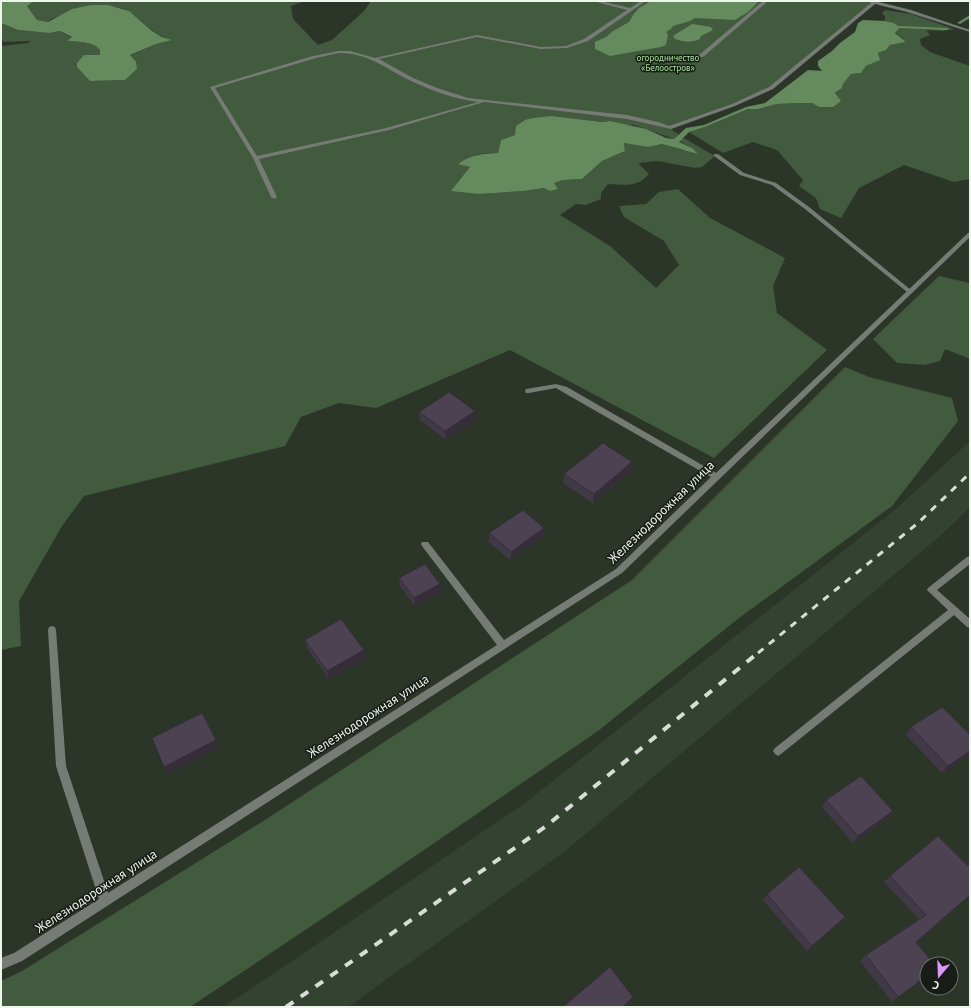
<svg xmlns="http://www.w3.org/2000/svg" width="971" height="1008" font-family="'PT Sans',sans-serif">
  <style>
    .built { fill: #334231 }
    .green { fill: #425a3d }
    .water { fill: #648a5d }
    .lines { fill: none; stroke-linecap: round; stroke-linejoin: round }
    .stream { fill: #648a5d; fill-rule: evenodd }
    .service { fill: #767c75; fill-rule: evenodd }
    .minor { fill: #767c75; fill-rule: evenodd }
    .rail-far1 { stroke: #d7ded6; stroke-width: 3; stroke-dasharray: 7 7; stroke-linecap: butt }
    .rail { stroke: #d7ded6; stroke-width: 4; stroke-dasharray: 9 9; stroke-linecap: butt }
    .wall { fill: #413946 }
    .shaded-wall { fill: #352e39 }
    .building { fill: #4c4251; stroke: #352e39 }
    .labels { text-anchor: middle; dominant-baseline: central; stroke-width: 3; stroke-linejoin: round; paint-order: stroke }
    .far-park-label { font-size: 9px; fill: #a8e19d; stroke: #171c16 }
    .near-street-label { font-size: 13px; fill: #eef5ed; stroke: #171c16 }
  </style>
  <rect width="100%" height="100%" fill="#2b3629"/>
  <polygon class="built" points="970,441 970,507 939,537 564,852 348,1007 224,1007 525,803 896,509"/>
  <g class="green">
    <path d="M34 1H113L117 3V1H305L291 6 293 19 318 45 332 40 364 11 371 1H866L873 3 760 95 671 129 679 135 674 139 634 125H624L610 121 602 122 552 116 515 135 501 140 498 153C484 153 470 154 459 163L470 167 463 177 479 194 524 191 544 188 550 191 557 189 553 183 563 180 582 179 602 161 625 151 624 143 648 147 662 144 682 150 692 148 679 141 682 137 715 156 702 167 695 168 658 161 638 163 649 174C637 188 625 185 608 184L601 193V199L586 205 576 204 560 215 610 246 656 288 679 265 664 241 624 217 619 206 646 204 659 192 678 189 710 218 785 258 773 286 777 313 827 350 714 458 510 350 376 408 339 403 301 417 285 446 84 496 62 526 19 601 21 646 1 650V46L28 43 31 41 3 42 1 36V23L18 30 49 33 60 31 72 38 68 41C79 42 93 41 100 50V55L84 56 90 81 125 80 137 69 129 56 156 44 171 40C154 34 144 23 131 13 128 10 123 9 119 8 91 1 77 10 51 19L48 22 37 20 27 6Z"/>
    <polygon points="885,10 911,14 954,29 943,31 926,30 930,35 920,39 921,45 930,52 970,66 970,179 954,182 904,165 859,188 841,218 820,209 816,198 799,186 803,180 777,150 753,142 723,153 689,132 705,127 748,109 758,109 777,104 798,103 812,103 819,107 842,88 843,84 851,74 861,73 866,66 879,60 878,53 886,50 890,45 906,42 895,32 900,27 894,23 885,21 885,16 882,14"/>
    <polygon points="939,276 970,283 970,359 945,349 940,361 925,365 897,363 873,339"/>
    <polygon points="845,367 869,377 952,398 958,421 892,506 739,618 598,731 380,880 190,1007 1,1007 1,981 22,971 265,820 632,580"/>
  </g>
  <g class="water">
    <path d="M1 1H34L27 6 37 20 48 22 72 9 91 5H108L129 11 151 30 162 37 172 40 156 44 130 55 136 62 137 69 125 80 90 81 77 67V63L84 55H100V50C93 41 78 42 67 41L72 37 60 31 49 33 18 30 1 23Z"/>
    <polygon points="651,1 759,1 748,12 735,20 695,18 690,21 673,26 671,29 666,32 668,35 666,45 661,47 610,56 595,49 595,42 606,37 613,31 629,22 633,15 639,8"/>
    <path d="M863 20 885 21 894 23 900 27 895 33 906 42 890 45 886 50 878 53 880 60 866 66 861 73 851 74 843 84 842 88 835 93 841 101 833 107H819L812 103H798L777 104 758 109H748L705 127 689 132 679 142 692 148 698 154 662 144 648 147 624 143 625 151 602 161 582 179 563 180 554 183 558 189 550 191 544 188 524 191 479 194 451 191 470 167 458 164C470 154 483 154 498 153L501 140 515 135 516 126 525 120 533 118 552 116 602 122 610 121 646 129 666 138 674 139 686 128 704 125 746 107 765 103 808 70 822 71 818 66V61L832 51 840 43 855 32 858 23Z"/>
    <path d="M692 24 711 27 713 30 701 36 700 39C691 43 684 42 675 39L673 36Z"/>
  </g>
  <g class="lines">
    <g class="stream">
      <polygon points="970,15 970,18 960,24 957,23"/>
      <polygon points="900,26 947,28 949,29 947,30 899,28 899,26"/>
    </g>
    <polygon class="service" points="714,154 718,154 744,173 776,183 809,207 911,290 911,292 907,292 805,209 772,185 740,175 714,156"/>
    <g class="minor">
      <path d="M593 1H600L630 8 641 1H646L588 41 567 48 541 49 477 37 379 59 411 77 437 88 468 98 627 115 658 122 669 126 732 104 769 87 871 3 867 1H875L911 10 970 30V32L907 12 875 4 773 89 735 106 671 129 627 119 484 102 389 130 259 159 277 197 274 199 271 197 253 158 210 87 313 56 339 51H350L375 58 477 35 541 47 566 46 584 39 627 10ZM339 53C367 53 384 67 407 79 429 90 454 99 478 102L386 128 257 156 215 88 316 58Z"/>
      <polygon points="763,1 768,1 703,57 699,57 699,55"/>
      <polygon points="970,232 970,237 622,573 22,961 1,970 1,958 14,953 99,899 56,766 48,630 49,627 52,626 55,627 56,630 66,766 108,893 497,645 422,546 421,544 422,542 428,542 504,640 616,569 711,477 561,391 556,388 529,393 526,393 525,391 526,389 556,384 567,387 716,473 968,233"/>
      <polygon points="970,556 970,564 937,590 970,619 970,628 967,627 954,615 781,754 778,756 775,754 773,751 775,748 948,610 927,590 928,588 967,557"/>
    </g>
    <polyline class="rail-far1" points="758,653 918,523 970,473"/>
    <polyline class="rail" points="286,1007 545,827 759,652"/>
  </g>
  <g class="wall">
    <polygon points="419,412 475,420 446,440 420,420"/>
    <polygon points="632,462 631,471 593,503 563,483 564,474"/>
    <polygon points="489,533 544,536 510,560 489,542"/>
    <polygon points="399,578 440,584 441,592 415,606 400,586"/>
    <polygon points="305,640 364,650 366,658 329,679 307,648"/>
    <polygon points="911,727 970,754 942,773 906,735"/>
    <polygon points="826,800 893,811 888,818 853,843 822,807"/>
    <polygon points="968,866 916,942 927,976 892,1002 860,961 866,955 919,919 884,882 890,876"/>
    <polygon points="767,894 840,922 807,951 763,900"/>
  </g>
  <g class="shaded-wall">
    <polygon points="475,411 475,420 446,440 445,431"/>
    <polygon points="632,462 631,471 593,503 594,494"/>
    <polygon points="544,528 544,536 510,560 511,552"/>
    <polygon points="440,584 441,592 415,606 414,598"/>
    <polygon points="364,650 366,658 329,679 327,671"/>
    <polygon points="216,740 219,748 168,774 164,767"/>
    <polygon points="970,751 970,754 942,773 948,766"/>
    <polygon points="893,811 888,818 853,843 858,836"/>
    <polygon points="845,917 840,922 807,951 812,946"/>
    <polygon points="633,997 631,1002 626,1007 623,1007"/>
  </g>
  <g class="building">
    <polygon points="449,392 475,411 445,431 419,412"/>
    <polygon points="603,443 632,462 594,494 564,474"/>
    <polygon points="523,510 544,528 511,552 489,533"/>
    <polygon points="425,564 440,584 414,598 399,578"/>
    <polygon points="341,619 364,650 327,671 305,640"/>
    <polygon points="942,707 970,735 970,751 948,766 911,727"/>
    <polygon points="202,713 216,740 164,767 152,738"/>
    <polygon points="861,776 893,811 858,836 826,800"/>
    <polygon points="938,836 968,866 970,864 970,895 916,942 934,964 927,964 927,976 898,997 866,955 926,915 890,876"/>
    <polygon points="799,867 845,917 812,946 767,894"/>
    <polygon points="610,967 633,997 623,1007 565,1007 564,1006"/>
  </g>
  <g class="labels">
    <g class="far-park-label">
      <text x="668" y="57">огородничество<tspan x="668" dy="10">«Белоостров»</tspan></text>
    </g>
    <g class="near-street-label">
      <text transform="translate(661 512) rotate(-44)">Железнодорожная улица</text>
      <text transform="translate(368 716) rotate(-33)">Железнодорожная улица</text>
      <text transform="translate(96 891) rotate(-33)">Железнодорожная улица</text>
    </g>
  </g>
  <rect width="971" height="1008" fill="none" stroke="#eef5ed" stroke-width="4"/>
  <g transform="translate(939 976) rotate(199)"><circle r="19" fill="#171c16" stroke="#6d736c"/>
  <path d="M0-3L7 15L0 10L-7 15Z" fill="#d89af8"/>
  <text y="-6" font-size="11" font-weight="bold" text-anchor="middle" fill="#eef5ed">С</text>
  </g>
</svg>
